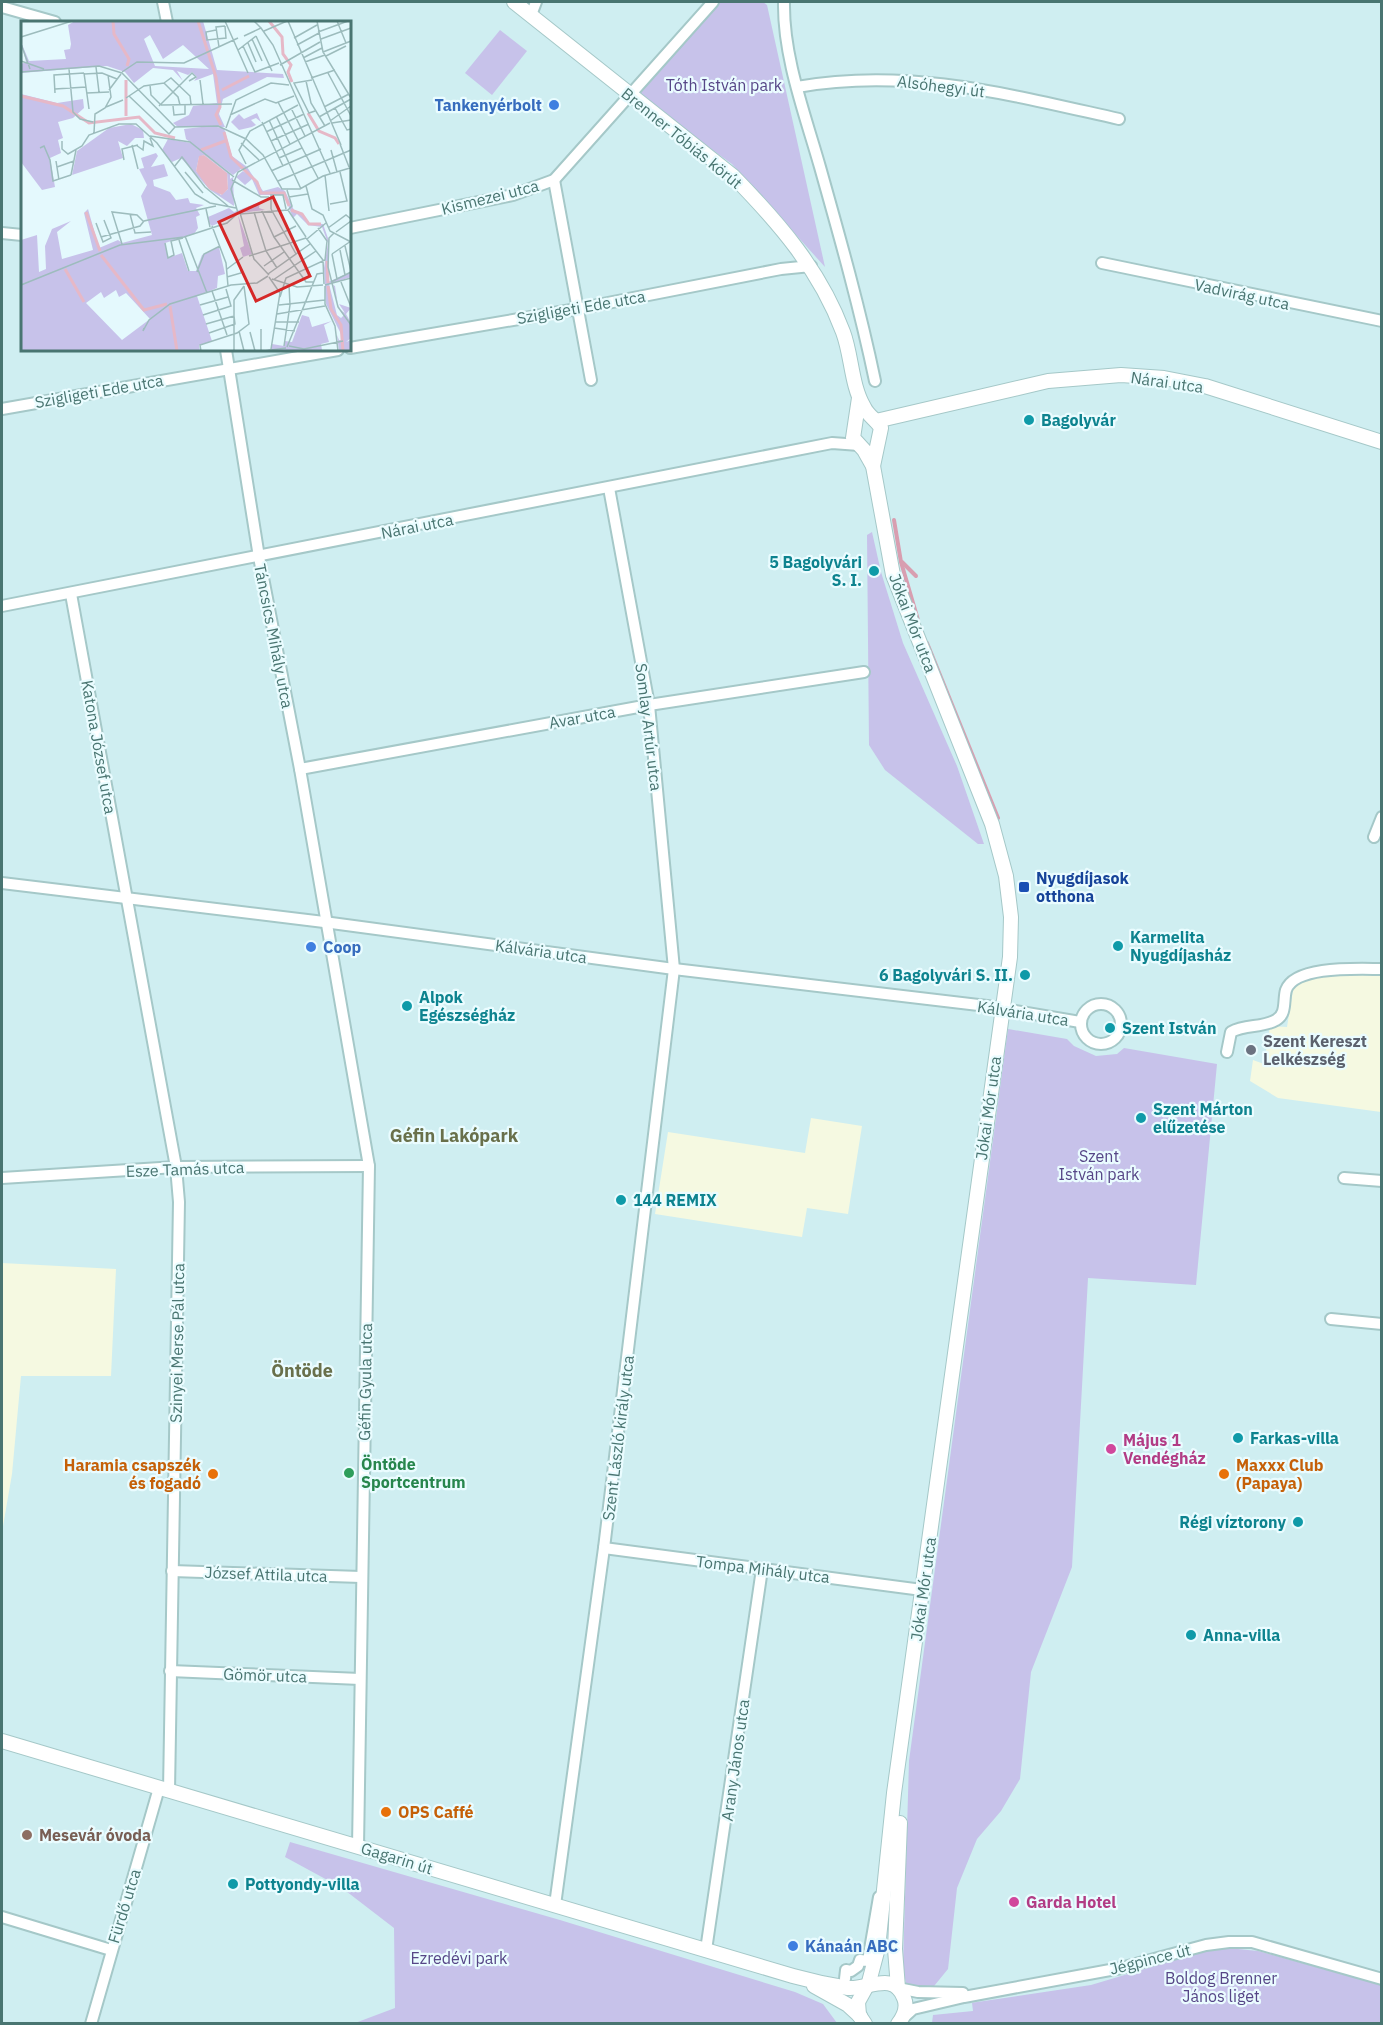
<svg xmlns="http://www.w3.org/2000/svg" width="1383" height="2025" font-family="'IBM Plex Sans',sans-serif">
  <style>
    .residential { fill: #cfeef1; fill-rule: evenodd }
    .education { fill: #f5f9e1 }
    .green { fill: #c7c2ea }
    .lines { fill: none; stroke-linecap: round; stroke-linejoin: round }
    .stream { stroke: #d89eb0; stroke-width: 4 }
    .minor-casing { stroke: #a5c8c8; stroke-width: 14 }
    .tertiary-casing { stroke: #a5c8c8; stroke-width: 16 }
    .minor { stroke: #fff; stroke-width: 10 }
    .tertiary { stroke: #fff; stroke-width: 14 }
    .shop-dot { fill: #3f7fe0; stroke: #eafcff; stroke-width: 2 }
    .culture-dot { fill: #0f9aa8; stroke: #eafcff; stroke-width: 2 }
    .transit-dot { fill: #1a4fb4; stroke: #eafcff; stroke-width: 2 }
    .worship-dot { fill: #6b7280; stroke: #eafcff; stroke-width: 2 }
    .hotel-dot { fill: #d1479c; stroke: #eafcff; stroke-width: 2 }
    .leisure-dot { fill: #2e9e5b; stroke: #eafcff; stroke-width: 2 }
    .food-dot { fill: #e8710a; stroke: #eafcff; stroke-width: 2 }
    .education-dot { fill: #8d6e63; stroke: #eafcff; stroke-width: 2 }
    .labels { text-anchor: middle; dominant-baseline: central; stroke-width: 4.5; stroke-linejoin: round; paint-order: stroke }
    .park-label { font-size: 16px; fill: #564687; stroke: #eafcff }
    .street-label { font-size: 16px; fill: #497571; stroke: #eafcff }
    .shop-label { font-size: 16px; font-weight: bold; fill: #366cbe; stroke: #eafcff; text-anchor: start }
    .culture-label { font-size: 16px; font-weight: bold; fill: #0d838f; stroke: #eafcff; text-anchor: start }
    .transit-label { font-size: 16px; font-weight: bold; fill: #164399; stroke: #eafcff; text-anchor: start }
    .worship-label { font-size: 16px; font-weight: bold; fill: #5b616d; stroke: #eafcff; text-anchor: start }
    .hotel-label { font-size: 16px; font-weight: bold; fill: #b23c85; stroke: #eafcff; text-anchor: start }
    .leisure-label { font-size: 16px; font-weight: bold; fill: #27864d; stroke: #eafcff; text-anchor: start }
    .food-label { font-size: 16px; font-weight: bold; fill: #c56008; stroke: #eafcff; text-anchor: start }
    .education-label { font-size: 16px; font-weight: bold; fill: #785e54; stroke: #eafcff; text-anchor: start }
    .neighbourhood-label { font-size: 18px; font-weight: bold; fill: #69704b; stroke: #eafcff }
    .inset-river { fill: none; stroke: #e6b8c7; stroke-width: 3 }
    .inset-road { fill: none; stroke: #9dbcbd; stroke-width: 1.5 }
    .view { fill: #d62828; fill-opacity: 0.15; stroke: #d62828; stroke-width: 3 }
    .inset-edge { fill: none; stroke: #497571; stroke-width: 3 }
  </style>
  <rect width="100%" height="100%" fill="#e4f9fd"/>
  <path class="residential" d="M2 2H1381V2023H2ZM22 22H350V350H22Z"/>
  <g class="education">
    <polygon points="1381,973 1381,1112 1278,1098 1250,1081 1253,1060 1264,1064 1270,1026 1287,1027 1294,984 1328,975"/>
    <polygon points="811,1118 862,1126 848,1214 807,1208 802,1237 655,1214 668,1132 805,1153"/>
    <polygon points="2,1263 116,1269 111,1376 21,1376 12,1474 2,1532"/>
  </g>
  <g class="green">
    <polygon points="716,2 763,2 767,5 825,267 732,164 637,96"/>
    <polygon points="500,30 527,51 492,95 465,73"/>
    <polygon points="872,532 881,572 903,643 957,766 984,844 978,844 885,770 869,745 867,535"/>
    <polygon points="1008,1029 1067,1039 1074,1046 1096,1056 1117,1054 1124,1048 1217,1064 1196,1285 1088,1278 1072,1567 1031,1672 1020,1779 1001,1811 977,1839 957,1888 948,1969 930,1991 907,1989 903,1967 909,1761"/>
    <polygon points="290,1842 560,1920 795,1992 823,2004 837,2023 355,2023 395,2008 394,1928 342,1888 285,1857"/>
    <polygon points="1228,1948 1258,1951 1381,1985 1381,2023 932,2023 933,2015 973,2011 972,2003 957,2005 1091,1985 1205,1951"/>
  </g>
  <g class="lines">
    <g class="stream">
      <polyline points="894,520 901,562 918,620"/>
      <polyline points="902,562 916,576"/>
      <polyline points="927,643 998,818"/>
    </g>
    <defs>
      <g id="minor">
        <polyline points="163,2 167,22"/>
        <path d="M784 2C783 57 805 114 820 167 840 238 860 309 875 381"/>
        <polyline points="2,7 55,22"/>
        <polyline points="531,15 536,2"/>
        <path d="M797 87C909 67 1011 95 1119 119"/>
        <polyline points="554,180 591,380"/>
        <polyline points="350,228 513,195 554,180 713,2"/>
        <polyline points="2,233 22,235"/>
        <polyline points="1102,263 1382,321"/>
        <polyline points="350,348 577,309 781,269 811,266"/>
        <polyline points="226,350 259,557 300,769 369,1166 358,1847"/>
        <polyline points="2,409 338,350"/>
        <polyline points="71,594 176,1167 179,1202 169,1791"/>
        <polyline points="2,606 832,443 859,445"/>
        <polyline points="300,769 649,705 864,672"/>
        <polyline points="1374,837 1382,817"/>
        <polyline points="2,883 324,922 674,969 987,1006 1080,1022"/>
        <circle cx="1101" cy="1024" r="20"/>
        <path d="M1227 1052 1231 1032C1245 1024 1263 1028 1276 1020 1287 1014 1283 1000 1286 990 1295 965 1359 969 1382 969"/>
        <polyline points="2,1178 176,1167 369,1166"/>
        <polyline points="1344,1178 1382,1181"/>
        <polyline points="1331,1319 1382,1324"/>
        <polyline points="604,1548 922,1590"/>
        <polyline points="172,1571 361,1577"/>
        <polyline points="170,1671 360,1679"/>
        <polyline points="555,1905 604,1548 674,969 649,705 609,488"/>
        <polyline points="2,1917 111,1950"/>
        <polyline points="706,1950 762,1569"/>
        <polyline points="845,1979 846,1970 851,1971 858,1966 860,1960 868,1961 879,1897"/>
        <polyline points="898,1988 918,1992 963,1993"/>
        <polyline points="903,2018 913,2009 964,1997 1121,1968 1206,1945 1229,1942 1252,1942 1382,1979"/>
        <polyline points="91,2024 159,1788"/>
      </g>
      <g id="tertiary">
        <path d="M514 2 733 176C779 223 820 270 843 332 852 356 851 385 864 407 868 416 877 420 881 428L873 466"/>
        <polyline points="859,398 853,438 864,450 873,466 893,575 992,824 1006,876 1011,917 1010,957 894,1793 878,1948 869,1982 858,2002 859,2015 865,2024"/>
        <polyline points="876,421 1048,381 1121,375 1164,378 1205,386 1382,442"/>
        <path d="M2 1741 793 1976C811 1981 829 1985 848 1988 867 1990 894 1970 904 1998 908 2007 904 2016 898 2024"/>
        <polyline points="814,1986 848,2005 860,2016"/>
        <polyline points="898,1988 895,1949 900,1823"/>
      </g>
    </defs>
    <use href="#minor" class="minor-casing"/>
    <use href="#tertiary" class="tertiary-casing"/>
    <use href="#minor" class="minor"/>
    <use href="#tertiary" class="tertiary"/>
  </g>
  <g class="shop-dot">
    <circle cx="554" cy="105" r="6"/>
    <circle cx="311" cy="947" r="6"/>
    <circle cx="793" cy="1946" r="6"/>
  </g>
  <g class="culture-dot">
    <circle cx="1029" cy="420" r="6"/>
    <circle cx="874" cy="571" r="6"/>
    <circle cx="1118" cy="946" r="6"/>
    <circle cx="1025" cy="975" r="6"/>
    <circle cx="407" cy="1006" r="6"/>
    <circle cx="1110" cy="1028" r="6"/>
    <circle cx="1141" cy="1118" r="6"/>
    <circle cx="621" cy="1200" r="6"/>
    <circle cx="1238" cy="1438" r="6"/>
    <circle cx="1298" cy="1522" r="6"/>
    <circle cx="1191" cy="1635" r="6"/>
    <circle cx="233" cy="1884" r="6"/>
  </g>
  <rect class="transit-dot" x="1018" y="881" width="12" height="12" rx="3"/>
  <circle class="worship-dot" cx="1251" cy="1050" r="6"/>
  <g class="hotel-dot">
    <circle cx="1111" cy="1449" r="6"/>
    <circle cx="1014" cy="1902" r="6"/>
  </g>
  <circle class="leisure-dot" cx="349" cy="1473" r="6"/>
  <g class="food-dot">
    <circle cx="213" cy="1474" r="6"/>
    <circle cx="1224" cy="1474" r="6"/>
    <circle cx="386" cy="1812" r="6"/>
  </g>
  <circle class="education-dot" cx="27" cy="1835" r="6"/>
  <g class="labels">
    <g class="park-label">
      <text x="724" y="85">Tóth István park</text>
      <text x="1099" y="1156">Szent<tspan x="1099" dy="18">István park</tspan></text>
      <text x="459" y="1958">Ezredévi park</text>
      <text x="1221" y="1978">Boldog Brenner<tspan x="1221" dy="18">János liget</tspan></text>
    </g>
    <g class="street-label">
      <text transform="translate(941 86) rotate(7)">Alsóhegyi út</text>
      <text transform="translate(682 138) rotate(39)">Brenner Tóbiás körút</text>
      <text transform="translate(490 197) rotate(-14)">Kismezei utca</text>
      <text transform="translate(1242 294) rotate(12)">Vadvirág utca</text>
      <text transform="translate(581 307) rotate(-10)">Szigligeti Ede utca</text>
      <text transform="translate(1167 382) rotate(8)">Nárai utca</text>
      <text transform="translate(99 391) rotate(-10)">Szigligeti Ede utca</text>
      <text transform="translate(417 526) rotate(-11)">Nárai utca</text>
      <text transform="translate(913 623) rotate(69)">Jókai Mór utca</text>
      <text transform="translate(274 636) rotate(79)">Táncsics Mihály utca</text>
      <text transform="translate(582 717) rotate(-10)">Avar utca</text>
      <text transform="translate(649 727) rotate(83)">Somlay Artúr utca</text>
      <text transform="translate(99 747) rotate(80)">Katona József utca</text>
      <text transform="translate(541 951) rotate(8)">Kálvária utca</text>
      <text transform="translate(1023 1013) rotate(9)">Kálvária utca</text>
      <text transform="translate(988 1108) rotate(-82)">Jókai Mór utca</text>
      <text transform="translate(185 1169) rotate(-2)">Esze Tamás utca</text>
      <text transform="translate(177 1343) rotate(-89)">Szinyei Merse Pál utca</text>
      <text transform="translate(365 1382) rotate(-89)">Géfin Gyula utca</text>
      <text transform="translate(618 1438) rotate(-83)">Szent László király utca</text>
      <text transform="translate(763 1569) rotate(7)">Tompa Mihály utca</text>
      <text transform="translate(266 1574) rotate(2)">József Attila utca</text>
      <text transform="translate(923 1589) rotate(-82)">Jókai Mór utca</text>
      <text transform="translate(265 1675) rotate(2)">Gömör utca</text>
      <text transform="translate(735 1760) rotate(-82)">Arany János utca</text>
      <text transform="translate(397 1858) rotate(17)">Gagarin út</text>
      <text transform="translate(124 1906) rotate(-73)">Fürdő utca</text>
      <text transform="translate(1150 1959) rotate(-14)">Jégpince út</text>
    </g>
    <g class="shop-label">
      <text x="542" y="105" text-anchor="end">Tankenyérbolt</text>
      <text x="323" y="947">Coop</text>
      <text x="805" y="1946">Kánaán ABC</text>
    </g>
    <g class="culture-label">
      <text x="1041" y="420">Bagolyvár</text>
      <text x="862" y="562" text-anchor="end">5 Bagolyvári<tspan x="862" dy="18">S. I.</tspan></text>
      <text x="1130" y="937">Karmelita<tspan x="1130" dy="18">Nyugdíjasház</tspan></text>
      <text x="1013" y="975" text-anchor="end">6 Bagolyvári S. II.</text>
      <text x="419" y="997">Alpok<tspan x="419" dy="18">Egészségház</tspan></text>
      <text x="1122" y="1028">Szent István</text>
      <text x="1153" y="1109">Szent Márton<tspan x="1153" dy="18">elűzetése</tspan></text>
      <text x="633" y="1200">144 REMIX</text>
      <text x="1250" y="1438">Farkas-villa</text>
      <text x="1286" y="1522" text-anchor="end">Régi víztorony</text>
      <text x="1203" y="1635">Anna-villa</text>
      <text x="245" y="1884">Pottyondy-villa</text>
    </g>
    <g class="transit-label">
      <text x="1036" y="878">Nyugdíjasok<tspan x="1036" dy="18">otthona</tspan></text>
    </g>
    <g class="worship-label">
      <text x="1263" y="1041">Szent Kereszt<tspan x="1263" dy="18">Lelkészség</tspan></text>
    </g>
    <g class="hotel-label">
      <text x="1123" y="1440">Május 1<tspan x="1123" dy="18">Vendégház</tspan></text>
      <text x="1026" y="1902">Garda Hotel</text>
    </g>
    <g class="leisure-label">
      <text x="361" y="1464">Öntöde<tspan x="361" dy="18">Sportcentrum</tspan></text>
    </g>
    <g class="food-label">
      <text x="201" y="1465" text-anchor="end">Haramia csapszék<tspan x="201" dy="18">és fogadó</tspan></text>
      <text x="1236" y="1465">Maxxx Club<tspan x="1236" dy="18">(Papaya)</tspan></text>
      <text x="398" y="1812">OPS Caffé</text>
    </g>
    <g class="education-label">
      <text x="39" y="1835">Mesevár óvoda</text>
    </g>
    <g class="neighbourhood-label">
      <text x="454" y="1135">Géfin Lakópark</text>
      <text x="302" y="1370">Öntöde</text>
    </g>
  </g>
  <g transform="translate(21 21)">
    <rect width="330" height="330" fill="#e4f9fd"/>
    <path d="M54 0H182L196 49 262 53 263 57 246 56 202 78 198 93 204 106H157L152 102 168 94 172 85 196 82 192 53 173 60 176 56 171 51 167 54 156 50 162 60 152 49 132 47 113 62 104 51 86 45 0 52V43L5 41 0 21 8 40 45 38 43 29 49 28 50 23 47 4ZM129 14 142 38 162 24 188 48 134 45 123 18ZM0 73 36 82 62 78 63 87 52 97 37 101 42 117 37 119 40 132 29 137 34 166 21 169 0 141ZM236 92 240 101 235 97 230 99 235 104 231 106 218 109 210 101 218 93 223 98ZM110 103 122 109 123 117H114L106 125 97 120 102 137 51 154 56 130 88 107ZM189 105 203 107 211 135 226 146 242 170 257 166 264 170 273 189 281 192 288 202 302 203 308 220 307 261 330 251V256L308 263 316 294 320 297 323 294 317 284 312 264 314 265 317 285 321 290 324 292 318 283 330 287 325 293 330 302V317L325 321 330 319V330H318L316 314 318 319H322L321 315 305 283 303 247 307 222 301 206 287 204 276 193 272 197 263 174H238L231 158 224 164 215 156 222 150 225 152 221 147 212 154 165 118 163 108ZM147 118 170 122 209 153V158L212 156 213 185 189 169 160 137 151 141 141 129ZM183 134 206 152 207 168 200 174 175 150 178 136ZM135 132 137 135 130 146 143 143 147 155 132 159 133 165 149 171 155 179 167 177 169 182 183 184 175 187 179 194 175 196 177 207 173 213 144 222 147 237 161 232 167 250H175L181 234 198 226 204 253 197 255 196 267 176 275 191 320 178 324 179 330H0V219L16 214 18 251 25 248 24 225 31 208 50 200 36 211 41 238 72 229 63 192 67 188 78 227 97 219 101 222 131 214 120 175 126 164 118 148 123 147 120 137ZM95 269 98 276 105 272 129 298 101 319 65 282 80 271 83 277ZM239 181 238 187 244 189 219 192 191 205 188 202 187 196 208 187 213 191ZM217 194 231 233 222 236 219 227 223 225ZM281 294 288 296 291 306 311 300 303 304 308 321 300 323 301 329 308 330H243L250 328 251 323 263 325 264 320 271 321Z" fill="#c7c2ea" fill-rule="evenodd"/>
    <path d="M183 134 206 152 207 168 201 174 188 168 175 150 178 135Z" fill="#e6b8c7"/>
    <path class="inset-river" d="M92 0 93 13 108 38 106 45M177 0 195 56 199 86 195 94 200 104M248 0 261 16 262 33 270 44 267 51 271 61M201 69 228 55M0 75 42 85 68 102 118 96 134 112 154 117M287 92 298 110 314 117 318 123M105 95V59M203 111 210 136 236 161 240 172H263L268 185M180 129 204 120M270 189 281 193 288 203H300M65 191 79 230M80 234 123 289 146 283M306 240 307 262M44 248 63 281M307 265 310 288 320 304 322 330M149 285 156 330"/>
    <path class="inset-road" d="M204 0 227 52M267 0 320 124M296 0 302 31 330 77M316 0 325 22M240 7 252 24 309 152M195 9 185 11 186 19 205 17 204 5M243 10 266 0M297 11 327 0M223 15 240 7 233 0M235 15 251 50M0 16 51 0M273 17 296 4M231 18 241 40M300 18 330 7M227 22 235 41M0 23 9 48M276 24 298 12M222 25 234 51 258 42M198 26 195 6 204 5M217 29 235 15M302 31 330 20M305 35 325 25M282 37 301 27M0 40 23 48M284 41 304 34M259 44 299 21M75 46 78 71M48 48 52 91 59 98 72 101M0 51 78 45 101 52M101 51 116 41 163 42 217 17M63 52 68 88M101 52 154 106 197 105 225 118 242 134 261 168H279L302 155 329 147M307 52 330 95M63 53 81 52 96 58M290 57 314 49M179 59 182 83M291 59 273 62 288 92 294 90M285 60 290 82 304 105M143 62 150 57 169 75 170 83M129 64 130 74 140 84M34 68 65 66M88 69 100 53M34 72 33 54 63 52M66 72 88 71M108 75 148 113 154 106M105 77 123 65 143 62 157 76 159 84M257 81 297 157M140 84 211 83M138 85 171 52 175 56 168 60M152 85 153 94 164 93V84M85 86 102 79M303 86 328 73M270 87 284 115M314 87 326 109 330 108M209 94 244 78 255 82 273 75M255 95 269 123M298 96 330 78M248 99 280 168M309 100 330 85M241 101 262 145M311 102 330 99M205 107 215 79 250 62 268 64M245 111 283 93M73 112 74 93 84 87 90 76 87 54M129 115 169 121 213 156M41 120V128L47 133 61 125 68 114 98 103H115L136 122 174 173 189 182 215 187M250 120 288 103M220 122 238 139M319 123 328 146M111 124 117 148M115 124 122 129 123 120 132 125 129 117M19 127 23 125 29 139 32 160 50 154M310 129 316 151M258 137 281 127M103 139 101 128 117 124M35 140 38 159M225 143 218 129 229 110 277 84M36 146 53 140M153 146 161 136 184 166 207 185M250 150 300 128M164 151 182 172M50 154 55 129M304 154 308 190M211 159 240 176H248M257 160 330 129M285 165 291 188 302 194 309 210 330 221M266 169 271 185 267 189M268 176 287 173M309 183 326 180 319 151M185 188 189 206M250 188 275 233M250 188V174H262L265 188M267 189 285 216M241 190 253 216 285 261H293M233 191 245 230 256 247M219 192 233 238 248 254M109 193 114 212 130 211M219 193 267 189M75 202 82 221 90 217 83 199M191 205 205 242 207 265M307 207 325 194 330 198M315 211 330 200M313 212 308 217 307 246 317 286 330 304M164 215 186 272M80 216 119 205 123 200 195 185M253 216 275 205M285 217 302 239 303 263M286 218 305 202M158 219 168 250M144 222 147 237 153 234 150 220 162 217M101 223 91 191 116 194 122 200M324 225 330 250M319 229 324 254M311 233 316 258M311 233 330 220M228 235 285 217M243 245 263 231M206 248 222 236M176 251 183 233 199 225M247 253 289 223M206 256 220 252V247M248 256 259 272 250 328M251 258 276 266 302 264M252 259 295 230M310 261 330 251M320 261 330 286M0 264 99 224 163 216 206 202 217 192 210 168 217 151 309 102M304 264 330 257M304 265V283L314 305 317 330M191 270 206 314M259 276 265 257 304 239 306 220 297 207M179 284 207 276M258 284 304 279M256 293 304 285M182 294 210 285 205 268M254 301H278M185 303 213 295 214 303 188 312M123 307 122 310 128 299 149 283 210 264 236 262 247 255M253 307 274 310M240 308V330M218 310 223 330M229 311 234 330M263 325 269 284 268 264M268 325 283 328 322 320M266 326 296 253 302 252M180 330 179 324 216 312 228 303 223 265M213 330V279L223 265M243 330 265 327"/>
    <path class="view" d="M252 176 289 255 235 280 198 201Z"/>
    <rect width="330" height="330" class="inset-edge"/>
  </g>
  <rect width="1383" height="2025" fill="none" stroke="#497571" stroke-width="6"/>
</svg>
